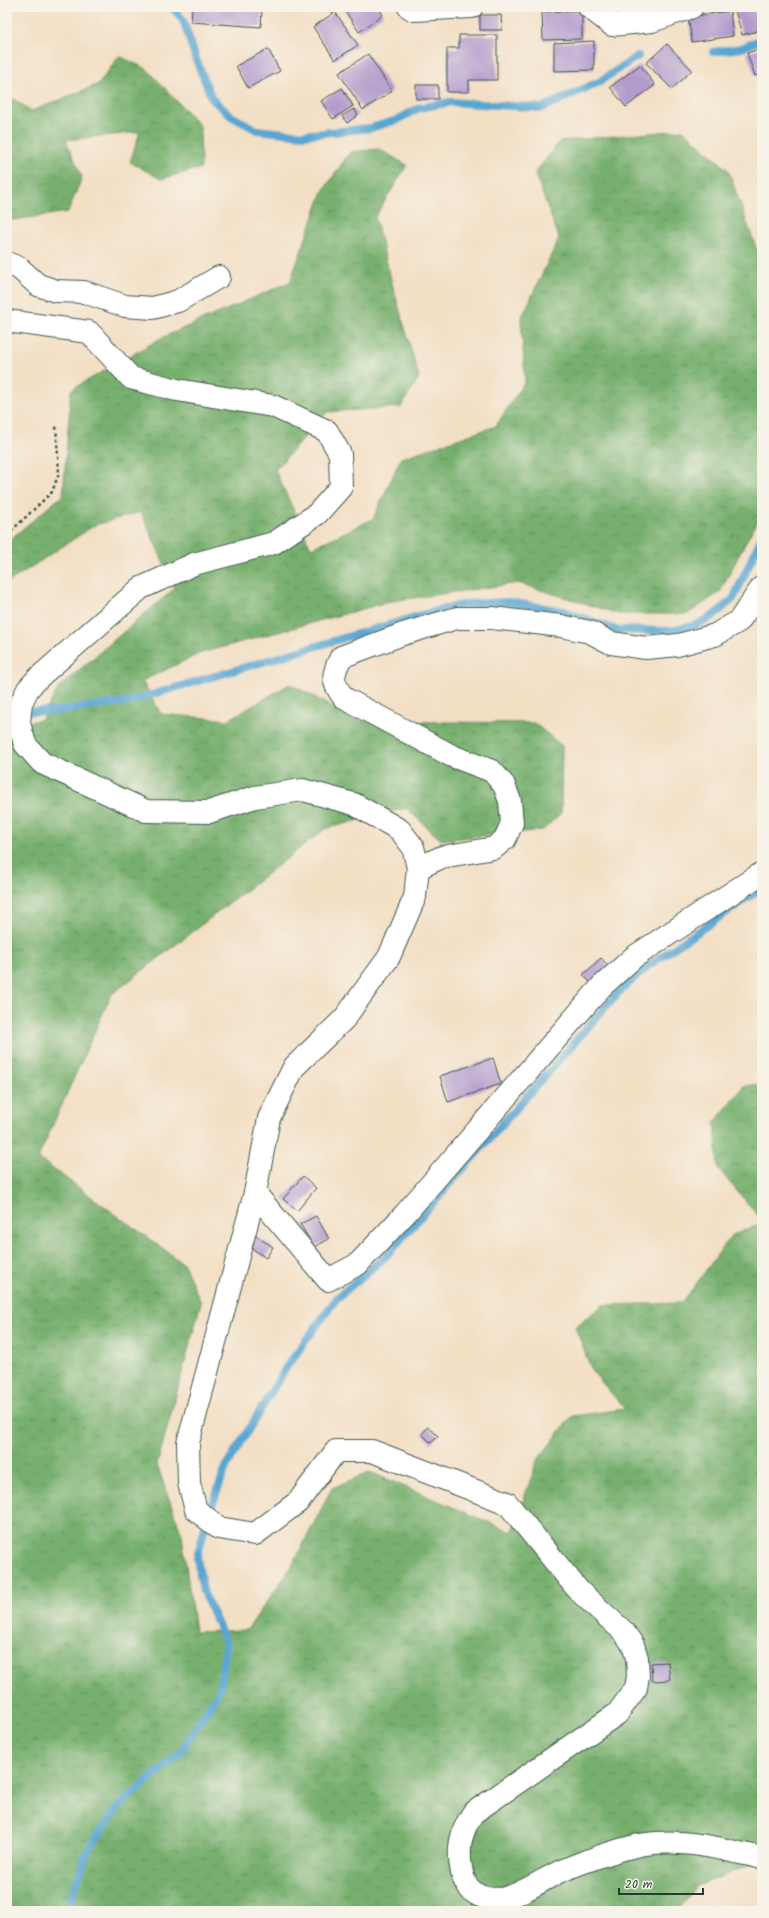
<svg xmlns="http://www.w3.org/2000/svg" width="769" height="1918" font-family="Kalam,sans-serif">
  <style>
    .forest { fill: url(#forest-crowns); stroke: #4b7651 }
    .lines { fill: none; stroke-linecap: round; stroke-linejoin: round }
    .stream { stroke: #59a6d2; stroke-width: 8 }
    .building { fill: #b39ccd }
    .minor-casing { stroke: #3f554a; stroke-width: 24 }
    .path { stroke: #3f554a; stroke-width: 2.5; stroke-dasharray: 3 3; stroke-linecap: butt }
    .minor { stroke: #fff; stroke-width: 22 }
  </style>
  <defs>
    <pattern id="forest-crowns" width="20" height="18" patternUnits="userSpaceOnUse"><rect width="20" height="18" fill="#77b06e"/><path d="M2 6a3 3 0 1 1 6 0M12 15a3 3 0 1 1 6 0" fill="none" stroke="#61905b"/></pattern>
  </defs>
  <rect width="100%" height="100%" fill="#f7f3e8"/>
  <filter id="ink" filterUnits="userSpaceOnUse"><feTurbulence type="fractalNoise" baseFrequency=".025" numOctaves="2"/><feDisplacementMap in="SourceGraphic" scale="8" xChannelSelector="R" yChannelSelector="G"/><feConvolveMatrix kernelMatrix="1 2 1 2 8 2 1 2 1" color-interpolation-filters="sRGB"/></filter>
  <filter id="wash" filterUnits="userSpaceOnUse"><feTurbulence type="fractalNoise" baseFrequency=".012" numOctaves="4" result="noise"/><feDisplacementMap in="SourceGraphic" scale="16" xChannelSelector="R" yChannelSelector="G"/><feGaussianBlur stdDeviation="0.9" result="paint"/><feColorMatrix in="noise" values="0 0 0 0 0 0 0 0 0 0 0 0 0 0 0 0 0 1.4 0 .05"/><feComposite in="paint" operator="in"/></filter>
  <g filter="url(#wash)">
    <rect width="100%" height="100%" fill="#f3dfc4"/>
    <g class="forest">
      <polygon points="119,56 147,69 200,126 201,168 161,179 130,162 140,132 66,140 82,177 68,212 7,221 7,95 32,111 99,84"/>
      <polygon points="683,130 728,170 762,264 762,511 720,592 688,614 619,614 518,583 392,601 201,653 142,681 161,714 228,720 290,684 360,721 534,723 562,746 561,813 543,830 441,840 406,808 325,829 111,995 38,1158 184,1264 201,1303 157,1465 182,1535 195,1632 247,1630 292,1566 332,1488 370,1472 512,1532 537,1461 572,1416 625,1409 592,1371 575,1327 603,1305 682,1303 732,1235 762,1224 762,1270 754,1290 762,1298 762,1860 697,1886 678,1911 7,1911 7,726 41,720 59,687 175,588 141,512 95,525 7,583 7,542 63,495 71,390 161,338 290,282 323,191 350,152 379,149 407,165 375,217 393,287 419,377 401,407 327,412 275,470 311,548 373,519 401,458 496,426 525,381 521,319 559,238 535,173 560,141"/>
      <polygon points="762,1084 762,1220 718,1169 715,1122 744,1086"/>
    </g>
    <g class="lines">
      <g class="stream">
        <polyline points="172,7 183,20 196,59 212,99 231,116 257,130 303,135 371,128 397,120 419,108 450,102 542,108 599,82 638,56"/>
        <polyline points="713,52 742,48 762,39"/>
        <polyline points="7,712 55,711 127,702 432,612 467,604 508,602 564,611 616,630 671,631 696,625 713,616 733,599 762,537"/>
        <polyline points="67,1911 88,1849 120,1805 180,1753 220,1689 226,1643 203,1591 197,1558 207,1519 226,1467 287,1366 337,1298 386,1256 617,994 649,965 762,888"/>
      </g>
    </g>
    <g id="blocks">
      <g class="building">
        <polygon points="192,7 262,7 261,27 191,22"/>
        <polygon points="281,7 316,7 316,9 294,10 281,9"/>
        <polygon points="351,7 378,7 383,15 359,32 345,11"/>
        <polygon points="734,7 760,7 762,15 762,30 742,35"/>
        <polygon points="582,10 582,39 543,40 542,12"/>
        <polygon points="730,11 733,36 692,42 688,17"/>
        <polygon points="335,12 358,45 335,60 313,27"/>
        <polygon points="480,15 501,15 502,30 480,30"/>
        <polygon points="459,35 497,35 497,80 469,80 469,92 447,92 447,48 459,48"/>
        <polygon points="594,41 594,70 554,71 554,43"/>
        <polygon points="667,44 692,70 672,89 646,63"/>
        <polygon points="762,48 762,74 755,76 747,53"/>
        <polygon points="268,49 280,71 248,88 236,66"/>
        <polygon points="368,54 392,91 363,110 339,73"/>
        <polygon points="640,65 655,85 626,107 610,87"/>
        <rect x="416" y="85" width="22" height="14"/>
        <polygon points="342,88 353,106 333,119 321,101"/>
        <polygon points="354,109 358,115 347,123 342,116"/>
        <polygon points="601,958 610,968 593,985 583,975"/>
        <polygon points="493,1058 501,1084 448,1102 440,1076"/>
        <polygon points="303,1176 316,1188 297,1211 283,1199"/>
        <polygon points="316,1216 329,1239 314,1247 300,1224"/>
        <polygon points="251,1233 273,1247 266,1258 244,1243"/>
        <polygon points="428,1427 438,1436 431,1443 422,1434"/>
        <polygon points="668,1662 670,1680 652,1681 651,1663"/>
      </g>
    </g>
  </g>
  <g filter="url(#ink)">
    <use href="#blocks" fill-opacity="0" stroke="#3f554a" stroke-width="1"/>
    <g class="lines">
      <defs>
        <g id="minor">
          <polyline points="409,7 414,10 472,7"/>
          <polyline points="589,7 612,25 652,21 692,7"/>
          <polyline points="7,263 19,268 38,285 56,291 84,292 125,306 153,308 178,301 219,277"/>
          <path d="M7 321 89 332 131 378 177 390 273 406 327 431 340 454 341 487 317 514 274 543 194 564 141 588 37 679 28 689 21 703 19 723 25 744 42 763 146 811 209 812 255 797 303 790 354 804 400 830 413 847 418 868 415 897 389 957 344 1019 294 1067 269 1118 255 1193 188 1443 189 1483 196 1510 219 1528 255 1534 298 1502 336 1451H372L507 1503 579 1591 624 1632 633 1645 637 1658 638 1676 636 1688 617 1714 473 1813C460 1833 457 1850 462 1873 466 1891 479 1899 497 1899 514 1900 545 1878 561 1871 585 1861 613 1851 639 1845 681 1837 722 1849 762 1858"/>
          <path d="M418 868 442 857 494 848 505 839 512 823 510 801 504 785 492 771 452 756 344 698C331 681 332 676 341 657L403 634 457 618H492L561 626 590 632 611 643 646 648 678 645 715 635 739 621 762 587"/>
          <polyline points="255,1193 328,1280 358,1264 405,1214 601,987 634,957 762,873"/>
        </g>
      </defs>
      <use href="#minor" class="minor-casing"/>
      <polyline class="path" points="7,535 52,492 59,473 56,425"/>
      <use href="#minor" class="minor"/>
    </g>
  </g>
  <rect width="769" height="1918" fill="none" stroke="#f7f3e8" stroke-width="24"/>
  <path d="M619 1888v6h84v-6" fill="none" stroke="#1f3d34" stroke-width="2"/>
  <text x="625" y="1888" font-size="12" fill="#1f3d34" stroke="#f7f3e8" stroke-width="3" paint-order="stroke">20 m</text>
</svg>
